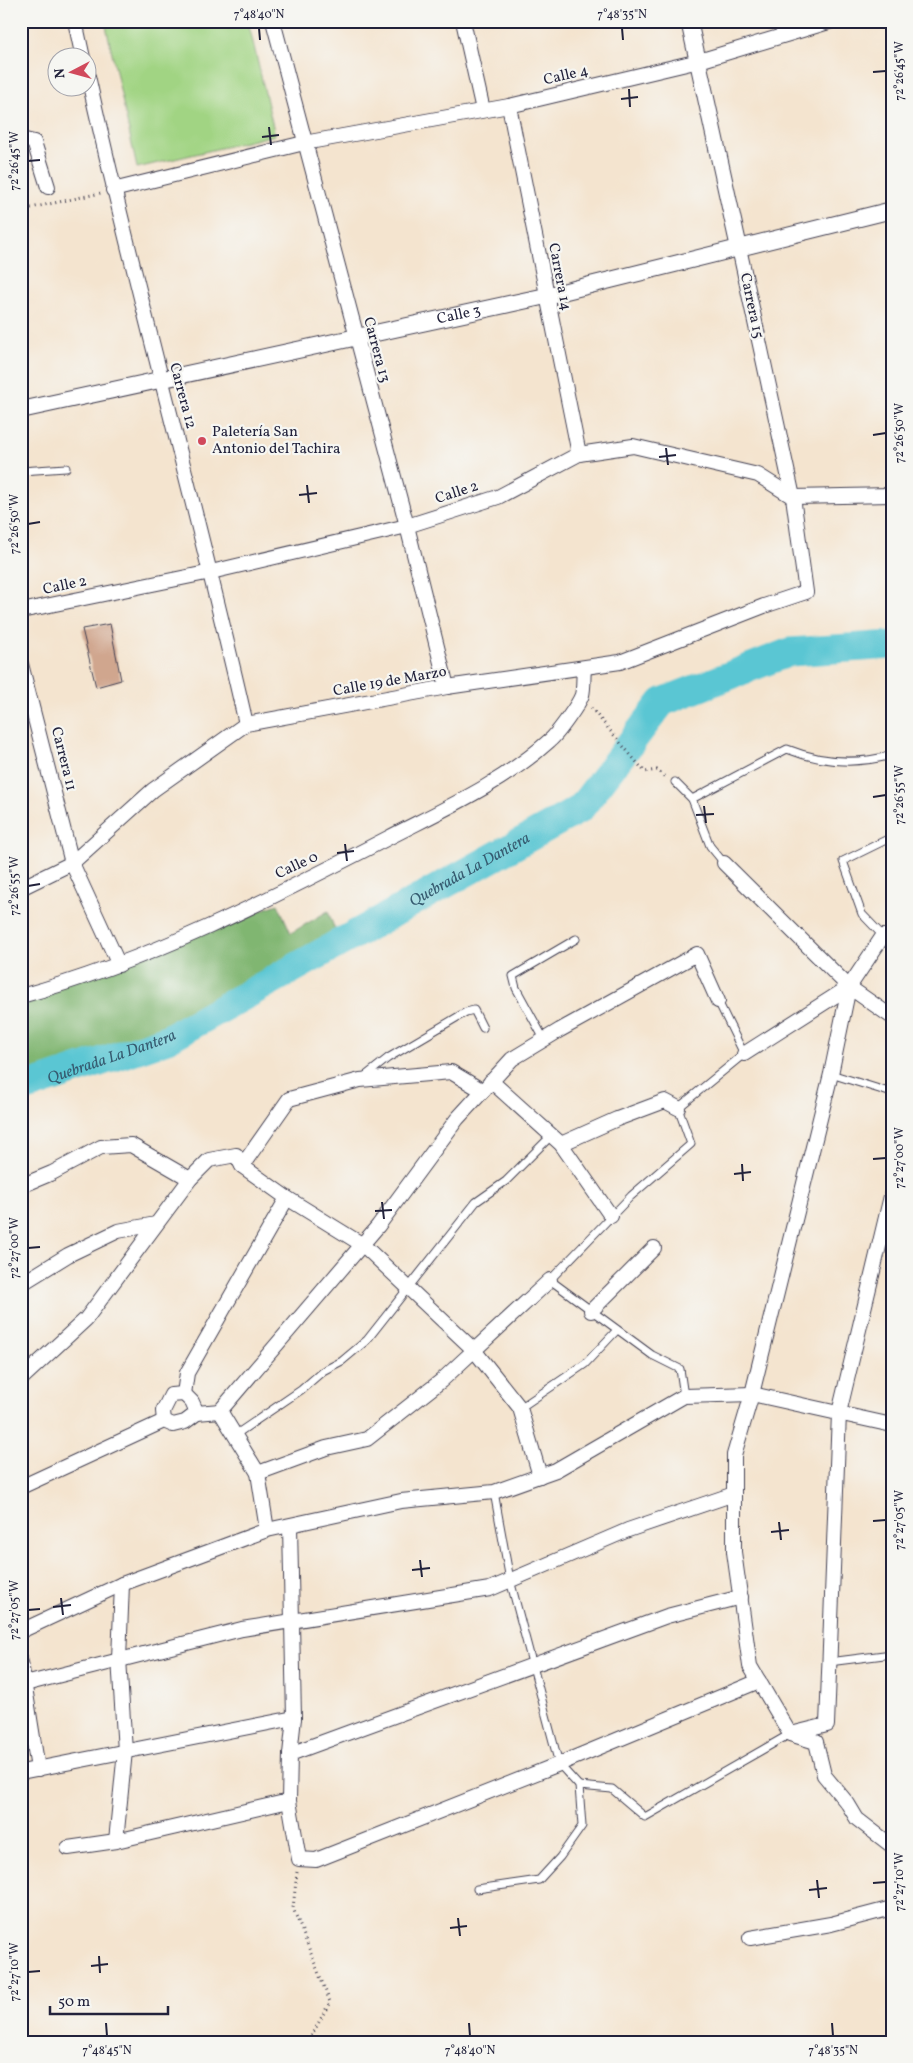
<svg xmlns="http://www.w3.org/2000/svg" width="913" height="2063" font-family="Vollkorn,serif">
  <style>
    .green { fill: #a1d483; stroke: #627b5f }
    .forest { fill: #80b671; stroke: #516c56 }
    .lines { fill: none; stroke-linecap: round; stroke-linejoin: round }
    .river { stroke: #5ac6d3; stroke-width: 29 }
    .building { fill: #d0a68e }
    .service-casing { stroke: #423f51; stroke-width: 9 }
    .minor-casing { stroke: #423f51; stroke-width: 16 }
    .tertiary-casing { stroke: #423f51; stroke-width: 18 }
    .path { stroke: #423f51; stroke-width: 3; stroke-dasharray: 1 4; stroke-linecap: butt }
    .service { stroke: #fff; stroke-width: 7 }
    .minor { stroke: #fff; stroke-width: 14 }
    .tertiary { stroke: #fff; stroke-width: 16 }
    .ticks { fill: none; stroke: #22223b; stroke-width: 2 }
    .poi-dot { fill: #d1495b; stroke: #f6f6f2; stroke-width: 2 }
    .labels { text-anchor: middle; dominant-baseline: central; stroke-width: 4.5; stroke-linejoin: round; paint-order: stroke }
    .street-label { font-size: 15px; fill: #22223b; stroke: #f6f6f2 }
    .poi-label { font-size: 15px; fill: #22223b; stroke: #f6f6f2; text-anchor: start }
    .water-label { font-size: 16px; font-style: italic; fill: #365b70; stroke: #f6f6f2 }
    .neatline { fill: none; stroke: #22223b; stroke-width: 2 }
    .ticks-label { font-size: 12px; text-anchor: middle; fill: #22223b }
  </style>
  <rect width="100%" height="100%" fill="#f6f6f2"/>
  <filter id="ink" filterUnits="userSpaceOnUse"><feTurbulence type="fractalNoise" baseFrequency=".02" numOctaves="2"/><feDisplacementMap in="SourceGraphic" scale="10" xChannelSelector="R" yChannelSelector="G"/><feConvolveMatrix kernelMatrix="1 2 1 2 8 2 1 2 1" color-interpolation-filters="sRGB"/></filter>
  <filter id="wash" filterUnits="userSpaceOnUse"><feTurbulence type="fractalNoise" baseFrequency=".0096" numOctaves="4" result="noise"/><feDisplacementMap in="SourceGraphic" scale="20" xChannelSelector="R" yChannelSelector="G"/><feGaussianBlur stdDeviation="1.12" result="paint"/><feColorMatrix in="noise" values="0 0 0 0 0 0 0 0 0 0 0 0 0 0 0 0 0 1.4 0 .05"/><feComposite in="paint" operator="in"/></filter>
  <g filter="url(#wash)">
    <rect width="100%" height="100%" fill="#f4e4cf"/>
    <polygon class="green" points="105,21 248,21 275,135 137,168"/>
    <polygon class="forest" points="278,904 291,933 328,911 335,930 167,1039 21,1089 21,994"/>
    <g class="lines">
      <path class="river" id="s1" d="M21 1089 167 1039 580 809 662 702 790 652 892 645"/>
    </g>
    <g id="blocks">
      <polygon class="building" points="110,624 121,680 96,687 82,629"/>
    </g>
  </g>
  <g filter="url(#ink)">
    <use href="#blocks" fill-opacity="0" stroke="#423f51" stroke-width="1"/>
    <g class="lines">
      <defs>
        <g id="service">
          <polyline points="21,471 66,468"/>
          <path d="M675 782 692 799 787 749C822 763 856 765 892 755"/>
          <polyline points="692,799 710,846 724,863"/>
          <polyline points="883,936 862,914 843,861 892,837"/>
          <polyline points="544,1039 516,988 513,976 576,939"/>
          <polyline points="831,1074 892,1093"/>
          <polyline points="364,1077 388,1058 466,1012 474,1010 483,1028"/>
          <polyline points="684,1396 680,1369 652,1355 550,1280 631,1196 691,1144 678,1108 744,1054 718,1001"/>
          <polyline points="520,1408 585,1364 617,1330"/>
          <polyline points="235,1435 301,1390 323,1371 342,1361 367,1340 476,1202 506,1181 552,1135"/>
          <polyline points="494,1492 510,1580 559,1764 579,1786"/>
          <polyline points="829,1662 892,1654"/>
          <polyline points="477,1889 539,1880 560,1857 582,1826 579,1786 612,1789 645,1817 790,1734"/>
        </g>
        <g id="minor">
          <polyline points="75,21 83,58"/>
          <polyline points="273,21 407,526 447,687"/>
          <polyline points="463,21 483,110"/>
          <path d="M88 76C136 293 197 507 246 724"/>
          <polyline points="509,106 579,454"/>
          <polyline points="21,139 34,142 48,187"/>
          <polyline points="113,190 304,143 509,106 699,61 832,21"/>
          <polyline points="21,611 211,572 407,526 498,497 579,454 633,446 758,475 793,497 892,495"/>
          <polyline points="21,664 72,863 119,965"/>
          <polyline points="724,863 849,987"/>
          <polyline points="21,888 72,863 153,790 246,724 447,687 620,662 764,606 806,592 793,497 739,248"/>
          <path d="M21 996C150 961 270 899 388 838 442 810 503 783 549 741 557 735 579 704 582 695 584 687 583 677 584 669"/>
          <polyline points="892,1017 849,987 831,1074 752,1394 734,1455 734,1552 750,1666 790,1734 816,1742 824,1775 848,1804 857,1819 892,1846"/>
          <polyline points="744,1054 849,987 883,936 892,936"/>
          <polyline points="491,1081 561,1144 611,1216"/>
          <polyline points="561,1144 617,1119 665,1101 678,1108"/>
          <polyline points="21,1186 52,1173 101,1147 131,1145 190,1179"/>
          <polyline points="287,1198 363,1245 474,1350 520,1408 540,1476"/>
          <polyline points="21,1284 68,1255 118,1231 156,1224"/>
          <polyline points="591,1311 654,1248"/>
          <polyline points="21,1379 86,1319 190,1179 209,1160 236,1155 242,1166"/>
          <polyline points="184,1394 192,1402 197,1413 220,1411 378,1226 457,1119 512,1059 560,1030 697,954 718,1001"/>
          <polyline points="184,1394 187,1373 287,1198 242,1166 289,1099 360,1080 451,1072 483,1091"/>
          <polyline points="220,1411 258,1473 267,1530"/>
          <polyline points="164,1421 163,1411 171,1395 184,1394"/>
          <polyline points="258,1473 326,1448 367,1439 441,1381 550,1280"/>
          <polyline points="21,1487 164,1421 173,1425 185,1422 197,1413"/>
          <polyline points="290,1526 294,1718 290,1754 289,1801 299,1859 316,1860 559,1764 759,1681"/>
          <polyline points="21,1631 122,1584 267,1530 401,1501 494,1492 556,1470 684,1396 752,1394 892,1425"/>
          <polyline points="21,1662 38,1769"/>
          <polyline points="25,1684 242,1629 490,1589 628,1530 734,1494"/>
          <polyline points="791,1734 827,1725 839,1413 892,1192"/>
          <polyline points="290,1754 667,1616 741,1597"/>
          <polyline points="21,1772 294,1718"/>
          <polyline points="116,1841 125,1751 119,1659 122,1584"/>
          <polyline points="68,1848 116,1841 289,1801"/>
          <polyline points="750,1938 831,1924 892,1908"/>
        </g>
        <g id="tertiary">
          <polyline points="689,21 739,248"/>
          <path id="s2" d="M21 410 546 296 892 210"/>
        </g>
      </defs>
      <use href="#service" class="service-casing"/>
      <use href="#minor" class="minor-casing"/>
      <use href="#tertiary" class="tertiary-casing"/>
      <g class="path">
        <polyline points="21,210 101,193"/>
        <polyline points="591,708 645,772 657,770 666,777"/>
        <polyline points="297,1872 293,1908 330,2002 308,2042"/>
      </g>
      <use href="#service" class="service"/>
      <use href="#minor" class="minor"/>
      <use href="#tertiary" class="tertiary"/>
    </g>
  </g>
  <path class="ticks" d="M259 28 260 40M622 28 623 40M873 72 886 71M629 89 630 107M621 99 638 97M269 127 271 145M262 137 279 135M28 161 40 160M873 435 886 433M666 448 668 465M659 457 676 455M307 485 309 503M299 495 317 493M28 524 40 522M873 797 886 795M704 806 706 823M696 815 714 814M345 844 347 861M337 853 354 851M28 886 40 884M873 1159 886 1158M742 1164 743 1181M734 1174 751 1172M382 1202 384 1219M375 1211 392 1210M28 1248 40 1247M873 1521 886 1520M779 1522 781 1540M771 1532 789 1530M420 1560 422 1577M412 1570 430 1568M61 1598 63 1615M53 1607 71 1605M28 1610 40 1609M817 1880 819 1898M873 1883 886 1882M809 1890 827 1888M458 1918 460 1936M450 1928 467 1926M99 1956 100 1973M91 1966 108 1964M28 1972 40 1971M106 2023 107 2036M469 2023 470 2036M832 2023 833 2036"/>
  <circle class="poi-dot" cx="202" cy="441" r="5"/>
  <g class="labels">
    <g class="street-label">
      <text transform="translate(566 76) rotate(-13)">Calle 4</text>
      <text transform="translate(559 277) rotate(79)">Carrera 14</text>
      <text transform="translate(751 306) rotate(78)">Carrera 15</text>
      <text stroke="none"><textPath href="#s2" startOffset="448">Calle 3</textPath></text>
      <text transform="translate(376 350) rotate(75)">Carrera 13</text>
      <text transform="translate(182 396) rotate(75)">Carrera 12</text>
      <text transform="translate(457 493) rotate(-18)">Calle 2</text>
      <text transform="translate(65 586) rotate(-12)">Calle 2</text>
      <text transform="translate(390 682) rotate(-10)">Calle 19 de Marzo</text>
      <text transform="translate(63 759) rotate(76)">Carrera 11</text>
      <text transform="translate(297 866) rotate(-25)">Calle 0</text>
    </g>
    <g class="poi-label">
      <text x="212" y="432">Paletería San<tspan x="212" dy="17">Antonio del Tachira</tspan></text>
    </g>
    <g class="water-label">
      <text stroke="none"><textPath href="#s1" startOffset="501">Quebrada La Dantera</textPath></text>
      <text stroke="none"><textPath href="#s1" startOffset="96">Quebrada La Dantera</textPath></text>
    </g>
  </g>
  <rect width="913" height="2063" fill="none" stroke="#f6f6f2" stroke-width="55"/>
  <g transform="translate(72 72) rotate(264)"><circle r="24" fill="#f6f6f2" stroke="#a1a1a9"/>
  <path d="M0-4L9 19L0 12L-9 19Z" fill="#d1495b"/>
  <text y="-8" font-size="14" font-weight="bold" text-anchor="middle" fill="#22223b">N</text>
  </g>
  <path d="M50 2006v8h118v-8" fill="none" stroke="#22223b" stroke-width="2.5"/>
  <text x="58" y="2006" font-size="15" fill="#22223b" stroke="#f6f6f2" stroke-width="4" paint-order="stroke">50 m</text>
  <rect x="28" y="28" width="858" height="2008" class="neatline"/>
  <g class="ticks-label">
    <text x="259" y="18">7°48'40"N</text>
    <text x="622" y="18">7°48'35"N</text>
    <text transform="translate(899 71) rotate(-90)" y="4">72°26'45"W</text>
    <text transform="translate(14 161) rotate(-90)" y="4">72°26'45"W</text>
    <text transform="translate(899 433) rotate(-90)" y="4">72°26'50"W</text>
    <text transform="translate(14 524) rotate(-90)" y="4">72°26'50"W</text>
    <text transform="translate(899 795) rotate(-90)" y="4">72°26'55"W</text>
    <text transform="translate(14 886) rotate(-90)" y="4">72°26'55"W</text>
    <text transform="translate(899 1158) rotate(-90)" y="4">72°27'00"W</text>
    <text transform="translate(14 1248) rotate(-90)" y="4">72°27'00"W</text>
    <text transform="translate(899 1520) rotate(-90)" y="4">72°27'05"W</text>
    <text transform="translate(14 1610) rotate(-90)" y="4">72°27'05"W</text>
    <text transform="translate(899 1882) rotate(-90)" y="4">72°27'10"W</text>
    <text transform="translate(14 1972) rotate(-90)" y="4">72°27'10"W</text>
    <text x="107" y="2054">7°48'45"N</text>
    <text x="470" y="2054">7°48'40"N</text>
    <text x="833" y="2054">7°48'35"N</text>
  </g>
</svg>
